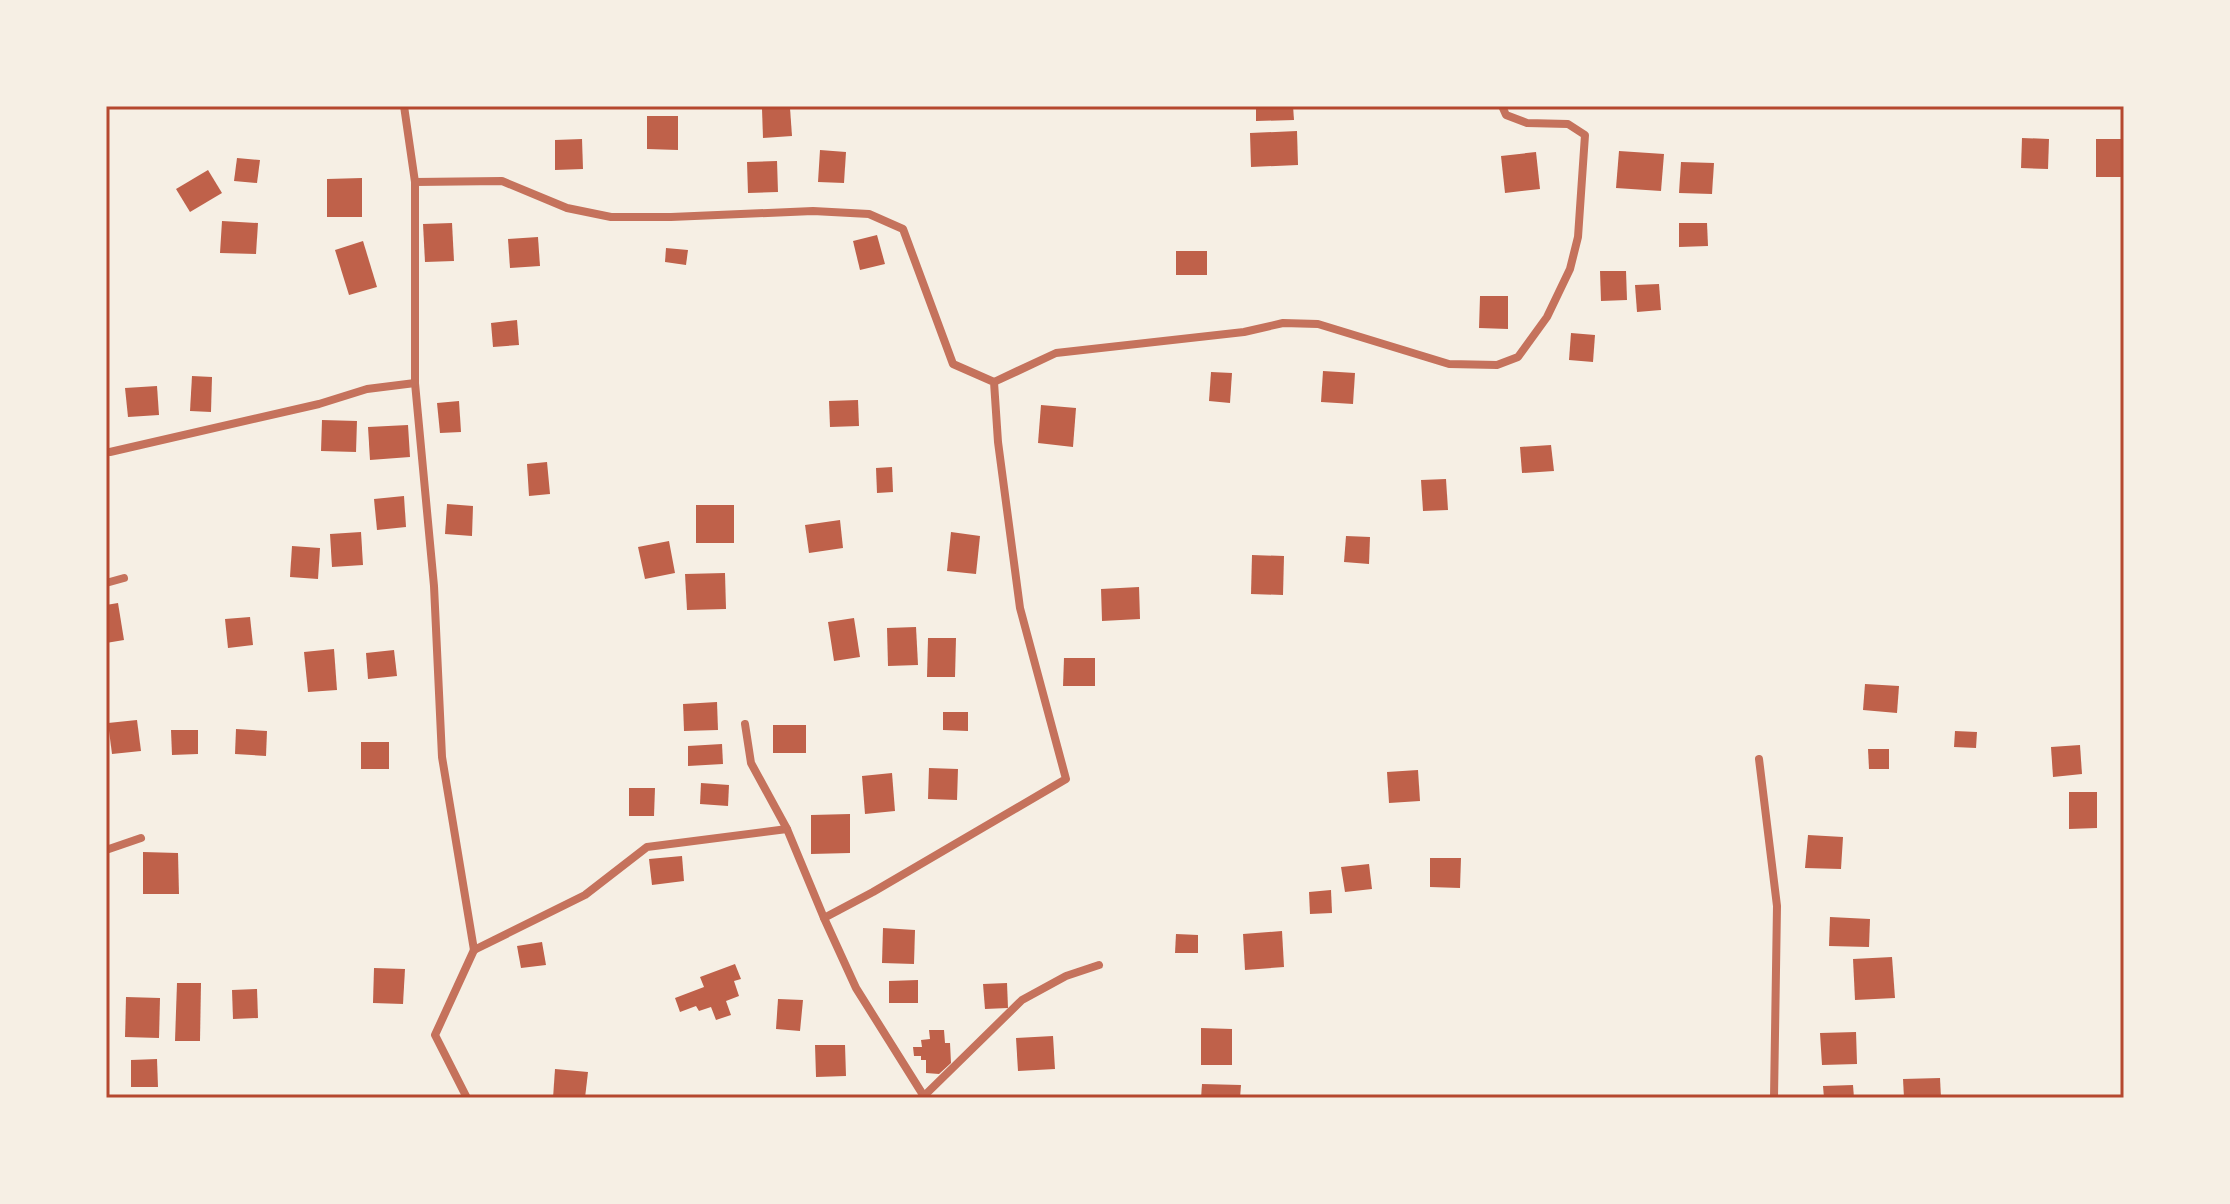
<svg xmlns="http://www.w3.org/2000/svg" width="2230" height="1204" font-family="'Public Sans',sans-serif">
  <style>
    .building { fill: #bf614a }
    .lines { fill: none; stroke-linecap: round; stroke-linejoin: round }
    .minor { stroke: #c5725c; stroke-width: 8 }
    .neatline { fill: none; stroke: #b5482f; stroke-width: 3 }
  </style>
  <rect width="100%" height="100%" fill="#f6efe4"/>
  <g class="building">
    <polygon points="1256,106 1293,106 1294,120 1256,121"/>
    <polygon points="790,108 792,136 763,138 762,109"/>
    <polygon points="647,116 678,116 678,150 647,149"/>
    <polygon points="1297,131 1298,165 1251,167 1250,133"/>
    <polygon points="2022,138 2049,139 2048,169 2021,168"/>
    <polygon points="582,139 583,169 555,170 555,140"/>
    <rect x="2096" y="139" width="28" height="38"/>
    <polygon points="820,150 846,152 844,183 818,182"/>
    <polygon points="1619,151 1664,154 1661,191 1616,188"/>
    <polygon points="1536,152 1540,189 1505,193 1501,156"/>
    <polygon points="237,158 260,160 257,183 234,181"/>
    <polygon points="777,161 778,192 748,193 747,162"/>
    <polygon points="1681,162 1714,163 1712,194 1679,193"/>
    <polygon points="208,170 222,193 190,212 176,189"/>
    <polygon points="362,178 362,217 327,217 327,179"/>
    <polygon points="222,221 258,223 256,254 220,253"/>
    <polygon points="452,223 454,261 425,262 423,224"/>
    <polygon points="1679,223 1707,223 1708,246 1679,247"/>
    <polygon points="877,235 885,264 860,270 853,241"/>
    <polygon points="538,237 540,266 510,268 508,239"/>
    <polygon points="363,241 377,287 349,295 335,250"/>
    <polygon points="666,248 688,250 686,265 665,262"/>
    <rect x="1176" y="251" width="31" height="24"/>
    <polygon points="1600,271 1626,271 1627,300 1601,301"/>
    <polygon points="1659,284 1661,310 1637,312 1635,285"/>
    <polygon points="1480,296 1508,296 1508,329 1479,328"/>
    <polygon points="517,320 519,345 493,347 491,323"/>
    <polygon points="1571,333 1595,335 1593,362 1569,360"/>
    <polygon points="1323,371 1355,373 1353,404 1321,402"/>
    <polygon points="1211,372 1232,373 1230,403 1209,401"/>
    <polygon points="192,376 212,377 211,412 190,411"/>
    <polygon points="157,386 159,415 128,417 125,388"/>
    <polygon points="858,400 859,426 830,427 829,401"/>
    <polygon points="459,401 461,432 440,433 437,403"/>
    <polygon points="1041,405 1076,408 1073,447 1038,443"/>
    <polygon points="322,420 357,421 356,452 321,451"/>
    <polygon points="408,425 410,457 370,460 368,427"/>
    <polygon points="1551,445 1554,471 1522,473 1520,447"/>
    <polygon points="547,462 550,494 529,496 527,464"/>
    <polygon points="892,467 893,492 877,493 876,468"/>
    <polygon points="1446,479 1448,510 1423,511 1421,480"/>
    <polygon points="404,496 406,527 377,530 374,499"/>
    <polygon points="447,504 473,506 472,536 445,534"/>
    <rect x="696" y="505" width="38" height="38"/>
    <polygon points="840,520 843,548 809,553 805,525"/>
    <polygon points="361,532 363,565 332,567 330,534"/>
    <polygon points="951,532 980,536 976,574 947,571"/>
    <polygon points="1346,536 1370,537 1369,564 1344,562"/>
    <polygon points="669,541 675,573 645,579 638,547"/>
    <polygon points="292,546 320,548 318,579 290,577"/>
    <polygon points="1252,555 1284,556 1283,595 1251,594"/>
    <polygon points="725,573 726,609 687,610 685,574"/>
    <polygon points="1139,587 1140,619 1102,621 1101,589"/>
    <polygon points="118,603 124,640 106,643 106,605"/>
    <polygon points="250,617 253,645 228,648 225,619"/>
    <polygon points="854,618 860,657 834,661 828,622"/>
    <polygon points="916,627 918,665 888,666 887,628"/>
    <polygon points="928,638 956,638 955,677 927,677"/>
    <polygon points="334,649 337,690 308,692 304,652"/>
    <polygon points="394,650 397,676 368,679 366,653"/>
    <polygon points="1064,658 1095,658 1095,686 1063,686"/>
    <polygon points="1865,684 1899,686 1897,713 1863,710"/>
    <polygon points="717,702 718,730 684,731 683,704"/>
    <polygon points="943,712 968,712 968,731 943,730"/>
    <polygon points="137,720 141,751 112,754 108,723"/>
    <rect x="773" y="725" width="33" height="28"/>
    <polygon points="236,729 267,731 266,756 235,754"/>
    <polygon points="171,730 198,730 198,754 172,755"/>
    <polygon points="1955,731 1977,732 1976,748 1954,747"/>
    <rect x="361" y="742" width="28" height="27"/>
    <polygon points="722,744 723,764 688,766 688,746"/>
    <polygon points="2080,745 2082,774 2053,777 2051,747"/>
    <polygon points="1868,749 1889,749 1889,769 1869,769"/>
    <polygon points="929,768 958,769 957,800 928,799"/>
    <polygon points="1418,770 1420,801 1389,803 1387,772"/>
    <polygon points="892,773 895,811 865,814 862,776"/>
    <polygon points="701,783 729,785 728,806 700,804"/>
    <polygon points="629,788 655,788 654,816 629,816"/>
    <polygon points="2069,792 2097,792 2097,828 2069,829"/>
    <polygon points="850,814 850,853 811,854 811,815"/>
    <polygon points="1808,835 1843,837 1841,869 1805,868"/>
    <polygon points="143,852 178,853 179,894 143,894"/>
    <polygon points="682,856 684,881 652,885 649,859"/>
    <polygon points="1430,858 1461,858 1460,888 1430,887"/>
    <polygon points="1369,864 1372,889 1345,892 1341,867"/>
    <polygon points="1331,890 1332,913 1310,914 1309,892"/>
    <polygon points="1830,917 1870,919 1869,947 1829,946"/>
    <polygon points="883,928 915,930 914,964 882,963"/>
    <polygon points="1282,931 1284,967 1245,970 1243,934"/>
    <polygon points="1176,934 1198,935 1198,953 1175,953"/>
    <polygon points="542,942 546,965 521,968 517,946"/>
    <polygon points="1892,957 1895,998 1855,1000 1853,959"/>
    <polygon points="735,964 741,979 734,981 739,996 726,1001 731,1015 716,1020 711,1007 699,1011 696,1006 680,1012 675,998 704,987 700,977"/>
    <polygon points="374,968 405,969 403,1004 373,1003"/>
    <polygon points="918,980 918,1003 889,1003 889,981"/>
    <polygon points="177,983 201,983 200,1041 175,1041"/>
    <polygon points="1007,983 1008,1008 985,1009 983,984"/>
    <polygon points="257,989 258,1018 233,1019 232,990"/>
    <polygon points="126,997 160,998 159,1038 125,1037"/>
    <polygon points="778,999 803,1000 800,1031 776,1029"/>
    <polygon points="1201,1028 1232,1029 1232,1065 1201,1065"/>
    <polygon points="929,1030 944,1030 945,1043 950,1043 951,1063 939,1074 926,1073 926,1060 921,1060 921,1056 914,1056 913,1047 922,1047 921,1040 930,1039"/>
    <polygon points="1856,1032 1857,1064 1822,1065 1820,1033"/>
    <polygon points="1053,1036 1055,1069 1018,1071 1016,1038"/>
    <polygon points="815,1045 845,1045 846,1076 816,1077"/>
    <polygon points="157,1059 158,1087 131,1087 131,1060"/>
    <polygon points="555,1069 588,1072 585,1098 553,1098"/>
    <polygon points="1940,1078 1941,1098 1904,1098 1903,1079"/>
    <polygon points="1202,1084 1241,1085 1240,1098 1201,1098"/>
    <polygon points="1853,1085 1854,1098 1824,1098 1823,1086"/>
  </g>
  <g class="lines">
    <g class="minor">
      <polyline points="404,106 415,182 502,181 567,208 611,217 671,217 813,211 869,214 903,229 953,364 994,382 998,442 1020,608 1066,779 873,892 824,918 787,829 647,847 585,895 474,950 435,1035 467,1098"/>
      <polyline points="415,182 415,383 434,586 442,757 474,950"/>
      <polyline points="994,382 1056,353 1244,332 1283,323 1318,324 1449,364 1497,365 1518,357 1547,317 1570,269 1578,237 1585,135 1568,124 1527,123 1506,115 1502,106"/>
      <polyline points="110,452 319,404 367,389 415,383"/>
      <polyline points="106,583 124,578"/>
      <polyline points="745,724 751,763 787,829"/>
      <polyline points="1759,759 1777,906 1774,1098"/>
      <polyline points="106,850 141,838"/>
      <polyline points="824,918 856,988 925,1098"/>
      <polyline points="924,1096 1022,1000 1066,976 1099,965"/>
    </g>
  </g>
  <rect width="2230" height="1204" fill="none" stroke="#f6efe4" stroke-width="216"/>
  <rect x="108" y="108" width="2014" height="988" class="neatline"/>
</svg>
